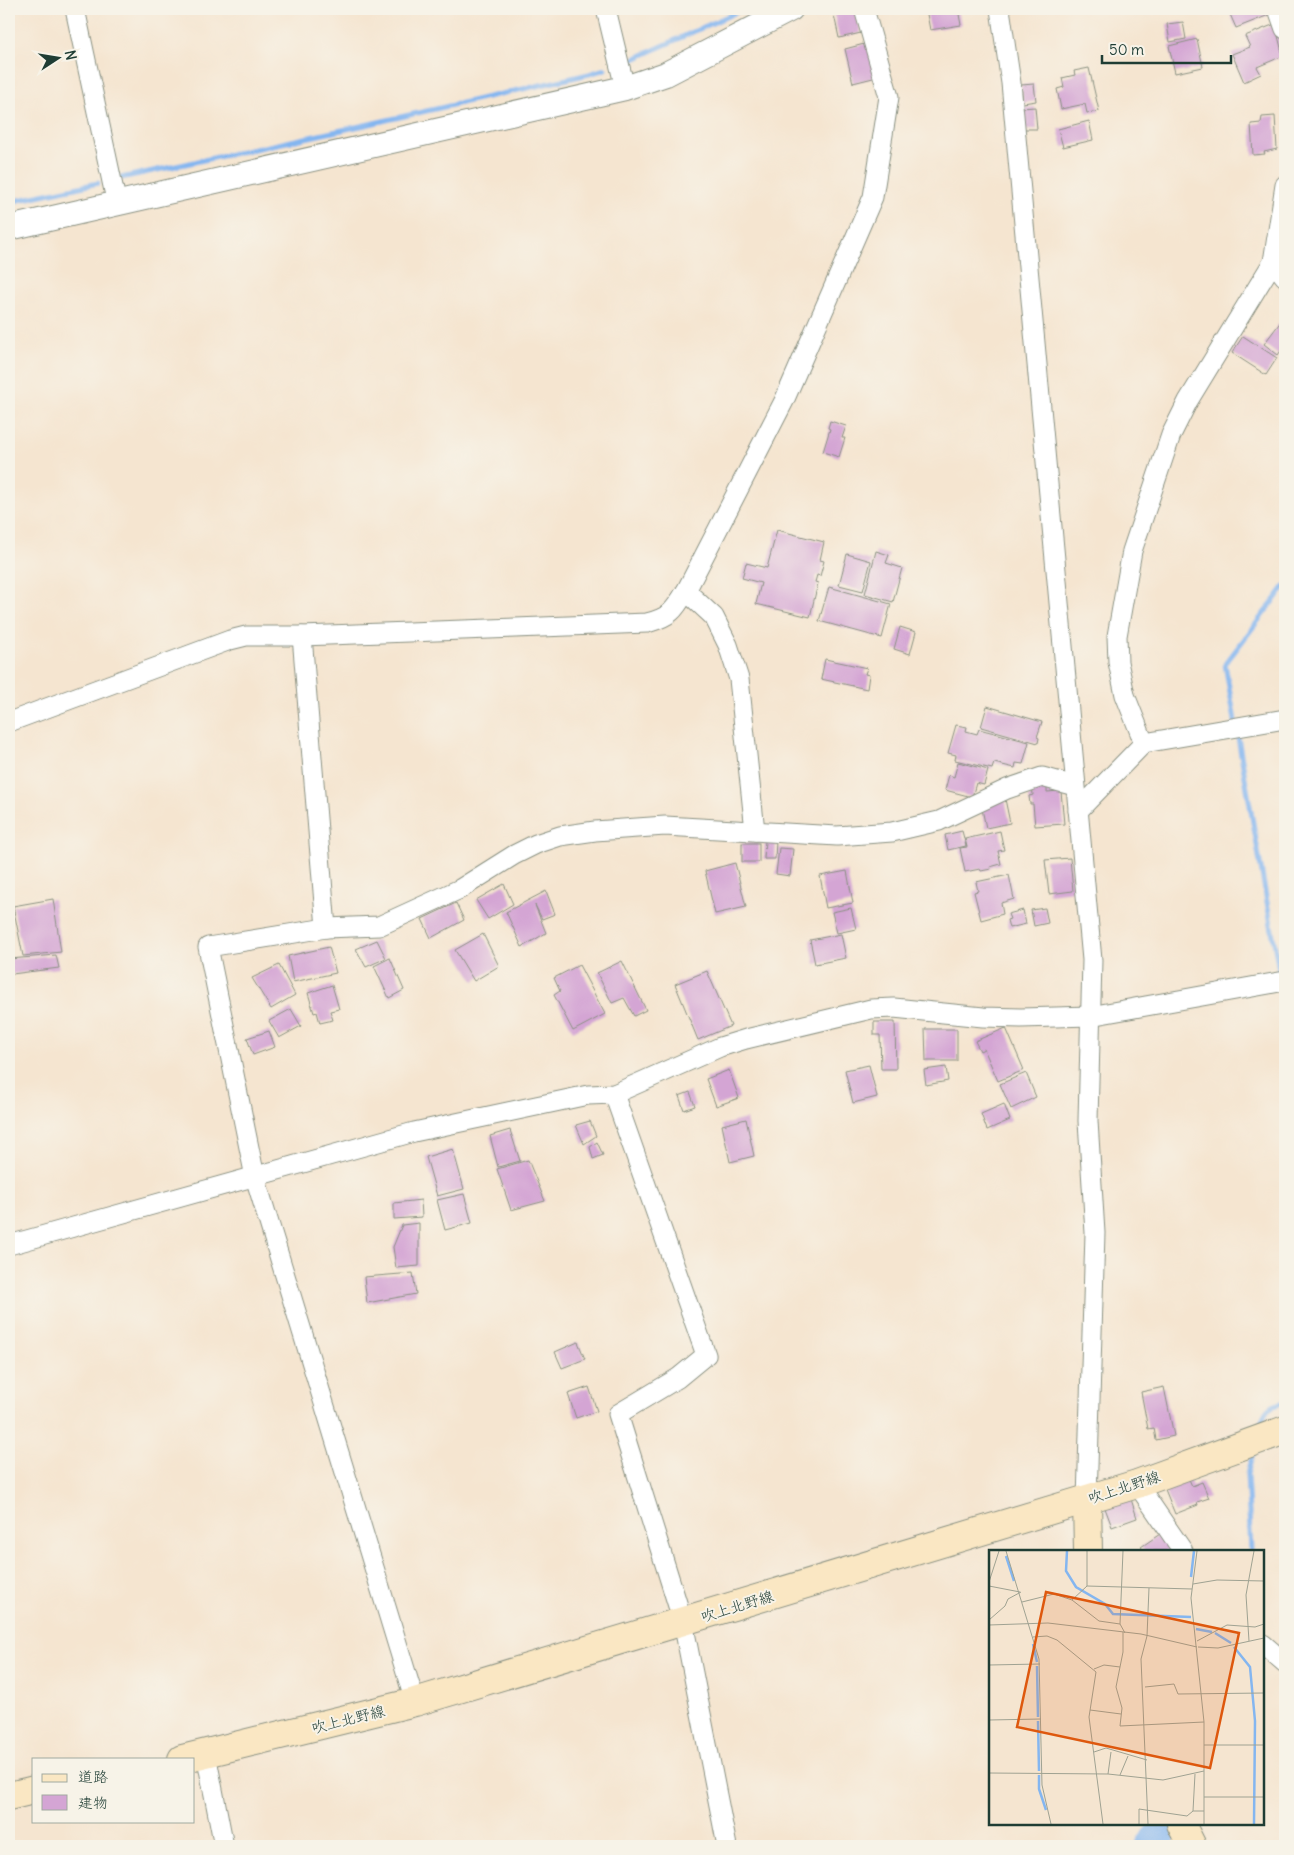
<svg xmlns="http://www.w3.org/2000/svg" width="1294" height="1855" font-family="Delius,'Klee One',sans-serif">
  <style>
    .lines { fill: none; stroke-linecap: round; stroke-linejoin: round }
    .stream { stroke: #84b6f0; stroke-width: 5 }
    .river { stroke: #84b6f0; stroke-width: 31 }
    .building { fill: #d4a5d4 }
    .minor-casing { stroke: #8a9182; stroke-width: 21 }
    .tertiary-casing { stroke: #8a9182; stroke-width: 26 }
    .secondary-casing { stroke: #8a9182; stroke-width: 30 }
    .minor { stroke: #fff; stroke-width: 19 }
    .tertiary { stroke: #fff; stroke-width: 24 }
    .secondary { stroke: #fae7c3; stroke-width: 28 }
    .labels { text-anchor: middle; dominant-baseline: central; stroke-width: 4; stroke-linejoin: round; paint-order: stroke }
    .street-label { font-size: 15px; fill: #1f3d34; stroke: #f7f3e8 }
    .inset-river { fill: none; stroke: #84b6f0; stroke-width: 2.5 }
    .inset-road { fill: none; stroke: #9fa292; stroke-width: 1 }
    .view { fill: #de580e; fill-opacity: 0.15; stroke: #de580e; stroke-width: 2.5 }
    .inset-edge { fill: none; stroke: #1f3d34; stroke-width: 2.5 }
  </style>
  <rect width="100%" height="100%" fill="#f7f3e8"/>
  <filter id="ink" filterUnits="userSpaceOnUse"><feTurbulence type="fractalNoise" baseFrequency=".02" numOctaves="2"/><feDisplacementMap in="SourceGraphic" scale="10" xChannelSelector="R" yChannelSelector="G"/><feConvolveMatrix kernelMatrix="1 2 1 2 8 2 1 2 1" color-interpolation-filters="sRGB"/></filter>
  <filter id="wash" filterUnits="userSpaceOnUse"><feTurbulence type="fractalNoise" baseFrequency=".0096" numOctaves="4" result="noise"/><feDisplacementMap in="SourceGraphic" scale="20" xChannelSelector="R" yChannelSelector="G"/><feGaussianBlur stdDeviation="1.12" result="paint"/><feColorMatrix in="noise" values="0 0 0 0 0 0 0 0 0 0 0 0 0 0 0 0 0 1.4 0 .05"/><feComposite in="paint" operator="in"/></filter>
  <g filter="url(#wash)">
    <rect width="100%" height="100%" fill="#f5e5d0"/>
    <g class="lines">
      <g class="stream">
        <polyline points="632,60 743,9"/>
        <polyline points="116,179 365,125 589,74 605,69"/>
        <polyline points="9,202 98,183"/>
        <polyline points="1285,586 1225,664 1285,1004"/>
        <path d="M1259 1430C1265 1411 1265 1407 1285 1402"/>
        <polyline points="1251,1551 1247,1474 1254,1450"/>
        <polyline points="1161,1835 1169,1824"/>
      </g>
      <polyline class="river" points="1151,1846 1161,1835"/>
    </g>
    <g id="blocks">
      <g class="building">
        <polygon points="838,9 855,9 861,33 839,38 833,10"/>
        <polygon points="926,9 958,9 961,25 930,30"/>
        <polygon points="1237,9 1266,9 1269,15 1236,28 1229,12"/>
        <polygon points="1183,22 1186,39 1170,42 1167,24"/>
        <polygon points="1275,24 1283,56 1257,67 1261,74 1244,82 1232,54 1250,47 1245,36"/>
        <polygon points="1197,39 1203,67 1175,73 1169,46"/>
        <polygon points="868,43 877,77 853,83 845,49"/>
        <polygon points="1089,68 1099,111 1087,113 1085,104 1061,109 1057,89 1064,87 1062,78 1075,75 1074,71"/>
        <polygon points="1034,84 1036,101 1023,103 1021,85"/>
        <polygon points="1035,107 1037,129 1022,129 1021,108"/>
        <polygon points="1275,116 1277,149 1264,152 1265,154 1253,155 1251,124 1261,123 1262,117"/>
        <polygon points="1089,121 1093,140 1063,147 1058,129"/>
        <polygon points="1285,316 1285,345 1278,355 1264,344"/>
        <polygon points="1243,336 1277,358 1266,375 1232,353"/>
        <polygon points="830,421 846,426 842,438 845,438 839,457 823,452 830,429 828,428"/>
        <polygon points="777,530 824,542 820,560 824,561 820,576 817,575 815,582 818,583 810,617 756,604 761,583 742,578 746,563 767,568"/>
        <polygon points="876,551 889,555 886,563 902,568 893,602 865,594"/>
        <polygon points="847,554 871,561 863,591 839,585"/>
        <polygon points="829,587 891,604 882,638 819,621"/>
        <polygon points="900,627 916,632 910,654 894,649"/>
        <polygon points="825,659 867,668 865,674 869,675 867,689 821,679"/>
        <polygon points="987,706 1042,722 1037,737 1039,738 1038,743 981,727"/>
        <polygon points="956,725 967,727 966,731 977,734 979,729 1029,742 1023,764 1016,763 1015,768 994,763 992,769 955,760 956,755 948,753"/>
        <polygon points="958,762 988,770 984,785 976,783 972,797 945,790 949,775 954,777"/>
        <polygon points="1047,782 1047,792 1061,791 1064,824 1035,826 1033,804 1030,804 1029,796 1033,795 1032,783"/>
        <polygon points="1005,799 1010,823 986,828 981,804"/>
        <polygon points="962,831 966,846 948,850 945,835"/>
        <polygon points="1000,831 1004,850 998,851 1001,864 990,867 991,869 981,871 980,869 965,872 960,848 967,847 965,839"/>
        <polygon points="765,840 776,841 775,859 764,859"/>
        <rect x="742" y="843" width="17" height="19"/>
        <polygon points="779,848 793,849 790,876 776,874"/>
        <polygon points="1070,858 1073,891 1049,894 1045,860"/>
        <polygon points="735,863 746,907 715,914 705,871"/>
        <polygon points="847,871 853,903 826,908 820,876"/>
        <polygon points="1009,875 1014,899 1001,903 1003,914 981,920 974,892 978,891 976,882"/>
        <polygon points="504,884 513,904 488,919 476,900"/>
        <polygon points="546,891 555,914 542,919 535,905 546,933 522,947 506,912"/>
        <polygon points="53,899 61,952 23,956 13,906"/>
        <polygon points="456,903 464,920 431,938 422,919"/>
        <polygon points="851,908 856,929 837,933 832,912"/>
        <polygon points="1045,908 1048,923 1034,926 1031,910"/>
        <polygon points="1023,910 1026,924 1009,928 1007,920 1010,919 1008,914"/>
        <polygon points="483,934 499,966 474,981 455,950"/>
        <polygon points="841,934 846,958 815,964 810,940"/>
        <polygon points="377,940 386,958 366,967 356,949"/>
        <polygon points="329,947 336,973 293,982 288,956"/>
        <polygon points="56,955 59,968 12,974 10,959"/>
        <polygon points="390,958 404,990 389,998 374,966"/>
        <polygon points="622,961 646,1010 634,1016 624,998 612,1003 597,973"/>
        <polygon points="279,965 295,995 271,1009 252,978"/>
        <polygon points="579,965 605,1014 573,1031 554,995 560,991 554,978"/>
        <polygon points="707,971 731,1026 698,1040 675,984"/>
        <polygon points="332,985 339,1009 330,1011 333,1020 320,1023 317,1012 314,1013 308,993"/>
        <polygon points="291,1009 301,1026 279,1038 269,1021"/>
        <polygon points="874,1022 895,1022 896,1069 881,1069 880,1035 874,1035"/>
        <polygon points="1006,1028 1024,1070 998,1081 984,1049 980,1051 975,1041"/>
        <polygon points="925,1029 957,1029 957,1061 926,1061"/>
        <polygon points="269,1031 275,1047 253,1055 247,1038"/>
        <polygon points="869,1065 877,1097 853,1103 845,1070"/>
        <polygon points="946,1067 948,1081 926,1085 924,1070"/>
        <polygon points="729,1070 739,1098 716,1106 706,1079"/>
        <polygon points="1026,1073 1036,1097 1011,1109 1000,1084"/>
        <polygon points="690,1092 695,1106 684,1110 679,1096"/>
        <polygon points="1004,1104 1010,1120 987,1130 981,1114"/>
        <polygon points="746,1119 754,1156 730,1162 722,1125"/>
        <polygon points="590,1121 596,1136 584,1144 576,1125"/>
        <polygon points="510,1130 520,1161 498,1167 490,1136"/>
        <polygon points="597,1142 603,1155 593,1159 590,1147"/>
        <polygon points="453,1149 464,1189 437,1196 426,1157"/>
        <polygon points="528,1160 545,1201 511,1210 497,1169"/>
        <polygon points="464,1194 472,1223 445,1230 437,1200"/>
        <polygon points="421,1200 422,1217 394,1219 394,1203"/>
        <polygon points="419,1223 419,1266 396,1268 393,1247 402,1225"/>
        <polygon points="413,1273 416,1294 367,1303 364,1277"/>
        <polygon points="578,1342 585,1359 562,1368 555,1352"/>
        <polygon points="589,1387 597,1411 576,1418 568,1394"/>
        <polygon points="1164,1387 1174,1436 1156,1440 1154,1428 1148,1429 1141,1392"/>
        <polygon points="1188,1477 1192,1486 1202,1482 1209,1498 1197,1502 1198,1505 1175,1514 1164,1487"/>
        <polygon points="1131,1499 1137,1518 1112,1527 1105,1508"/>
        <polygon points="1160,1534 1171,1551 1144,1551 1141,1547"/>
      </g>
    </g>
  </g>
  <g filter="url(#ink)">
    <use href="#blocks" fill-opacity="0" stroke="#8a9182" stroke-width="1"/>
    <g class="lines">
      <defs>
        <g id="minor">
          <polyline points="75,9 117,205"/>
          <polyline points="606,9 625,88"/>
          <polyline points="1000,9 1011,83 1092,960 1088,1121 1095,1233 1087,1500"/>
          <polyline points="1278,9 1285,29"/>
          <polyline points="1273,262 1285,277"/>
          <polyline points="686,591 714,617 728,645 739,679 755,831"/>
          <polyline points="302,636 326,928"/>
          <path d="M9 722 230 640 246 636H302L647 623C670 617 674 611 686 591L784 401 873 197 889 97 864 9"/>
          <polyline points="1144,743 1125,695 1118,662 1117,636 1132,551 1171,435 1188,401 1273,262 1285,185"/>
          <polyline points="1078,811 1144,743 1285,719"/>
          <polyline points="614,1094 706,1355 678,1378 618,1414 683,1622 727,1846"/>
          <polyline points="9,1245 414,1132 588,1095 614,1094 720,1047 746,1039 871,1009 894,1008 983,1017 1021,1018 1090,1016 1285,981"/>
          <polyline points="1137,1484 1183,1551"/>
          <polyline points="1263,1644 1285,1663"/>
          <polyline points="415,1702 255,1177 208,947 326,928 379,926 460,889 514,855 536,844 560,836 595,831 665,826 837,836 892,832 939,821 1007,789 1042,777 1075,786"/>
          <polyline points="206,1754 224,1846"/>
        </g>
        <polyline id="tertiary" points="9,228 625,88 666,74 791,9"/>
        <g id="secondary">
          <polyline points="1087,1500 1088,1551"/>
          <polyline points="182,1759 415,1702 1137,1484 1285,1430"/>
          <polyline points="9,1796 34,1790"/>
          <polyline points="1181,1824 1192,1846"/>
        </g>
      </defs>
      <use href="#minor" class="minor-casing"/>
      <use href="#tertiary" class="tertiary-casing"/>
      <use href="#secondary" class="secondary-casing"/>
      <use href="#minor" class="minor"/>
      <use href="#tertiary" class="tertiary"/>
      <use href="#secondary" class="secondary"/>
    </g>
  </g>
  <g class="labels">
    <g class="street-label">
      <text transform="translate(1124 1487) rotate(-18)">吹上北野線</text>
      <text transform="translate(737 1606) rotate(-17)">吹上北野線</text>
      <text transform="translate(348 1719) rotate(-14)">吹上北野線</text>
    </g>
  </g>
  <g transform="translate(989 1550)">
    <rect width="275" height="275" fill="#f5e5d0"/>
    <path class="inset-river" d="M78 1 77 21 87 37 116 54 124 64 202 67M17 6 25 31M202 27 205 1M207 79 223 82M226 83 242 93M44 94 48 112M245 97 261 117 266 171 265 274M48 116 49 167M49 171 50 221M50 225V239L57 260"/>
    <path class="inset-road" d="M17 1 50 109 53 235 62 274M134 1 131 74 136 83M208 1 202 48 215 172V274M0 32 10 1M204 34 228 30 275 31M0 36 31 42M98 36V1M83 50 98 36 203 39M33 52 65 44 83 50 110 71 131 74M0 70 16 56 19 49 32 42M0 75 59 73 152 84 208 97M134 82V102L127 137 133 158 131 176 215 172M44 87 58 86 68 90 107 122 100 167 114 274M208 91 238 75 266 77 275 74M260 91 257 45 265 1M209 97 229 98 275 88M0 115 51 114M105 119 115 115 131 117M156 137 185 134 189 144 275 143M101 160 132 164M0 170 52 169M215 195H275M105 202 117 198 158 210M0 223 119 224 174 230 215 221M119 224 122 202M131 225 139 206M215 247H275M204 261 206 224M198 266 204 261H215M150 274V259L198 266M159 274 152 109 158 86 160 38"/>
    <path class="view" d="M57 42 250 83 221 218 28 177Z"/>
    <rect width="275" height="275" class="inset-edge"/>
  </g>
  <rect width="1294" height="1855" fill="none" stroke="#f7f3e8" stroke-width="30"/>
  <rect x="32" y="1758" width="162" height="65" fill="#f7f3e8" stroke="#a1aaa0"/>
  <rect x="42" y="1774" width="25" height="8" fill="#fae7c3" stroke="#a1aaa0"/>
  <text x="78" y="1782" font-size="15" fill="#1f3d34">道路</text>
  <rect x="42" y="1795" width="25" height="15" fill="#d4a5d4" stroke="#a1aaa0"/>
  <text x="78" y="1808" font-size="15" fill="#1f3d34">建物</text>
  <g transform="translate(58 58) rotate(78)" stroke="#f7f3e8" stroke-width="4" paint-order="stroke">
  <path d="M0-4L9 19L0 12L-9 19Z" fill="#1f3d34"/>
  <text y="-8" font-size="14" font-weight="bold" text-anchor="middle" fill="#1f3d34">N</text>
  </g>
  <path d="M1102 55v8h129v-8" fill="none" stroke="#1f3d34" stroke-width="2.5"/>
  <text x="1109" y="55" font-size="15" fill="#1f3d34" stroke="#f7f3e8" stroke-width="4" paint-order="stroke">50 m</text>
</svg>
